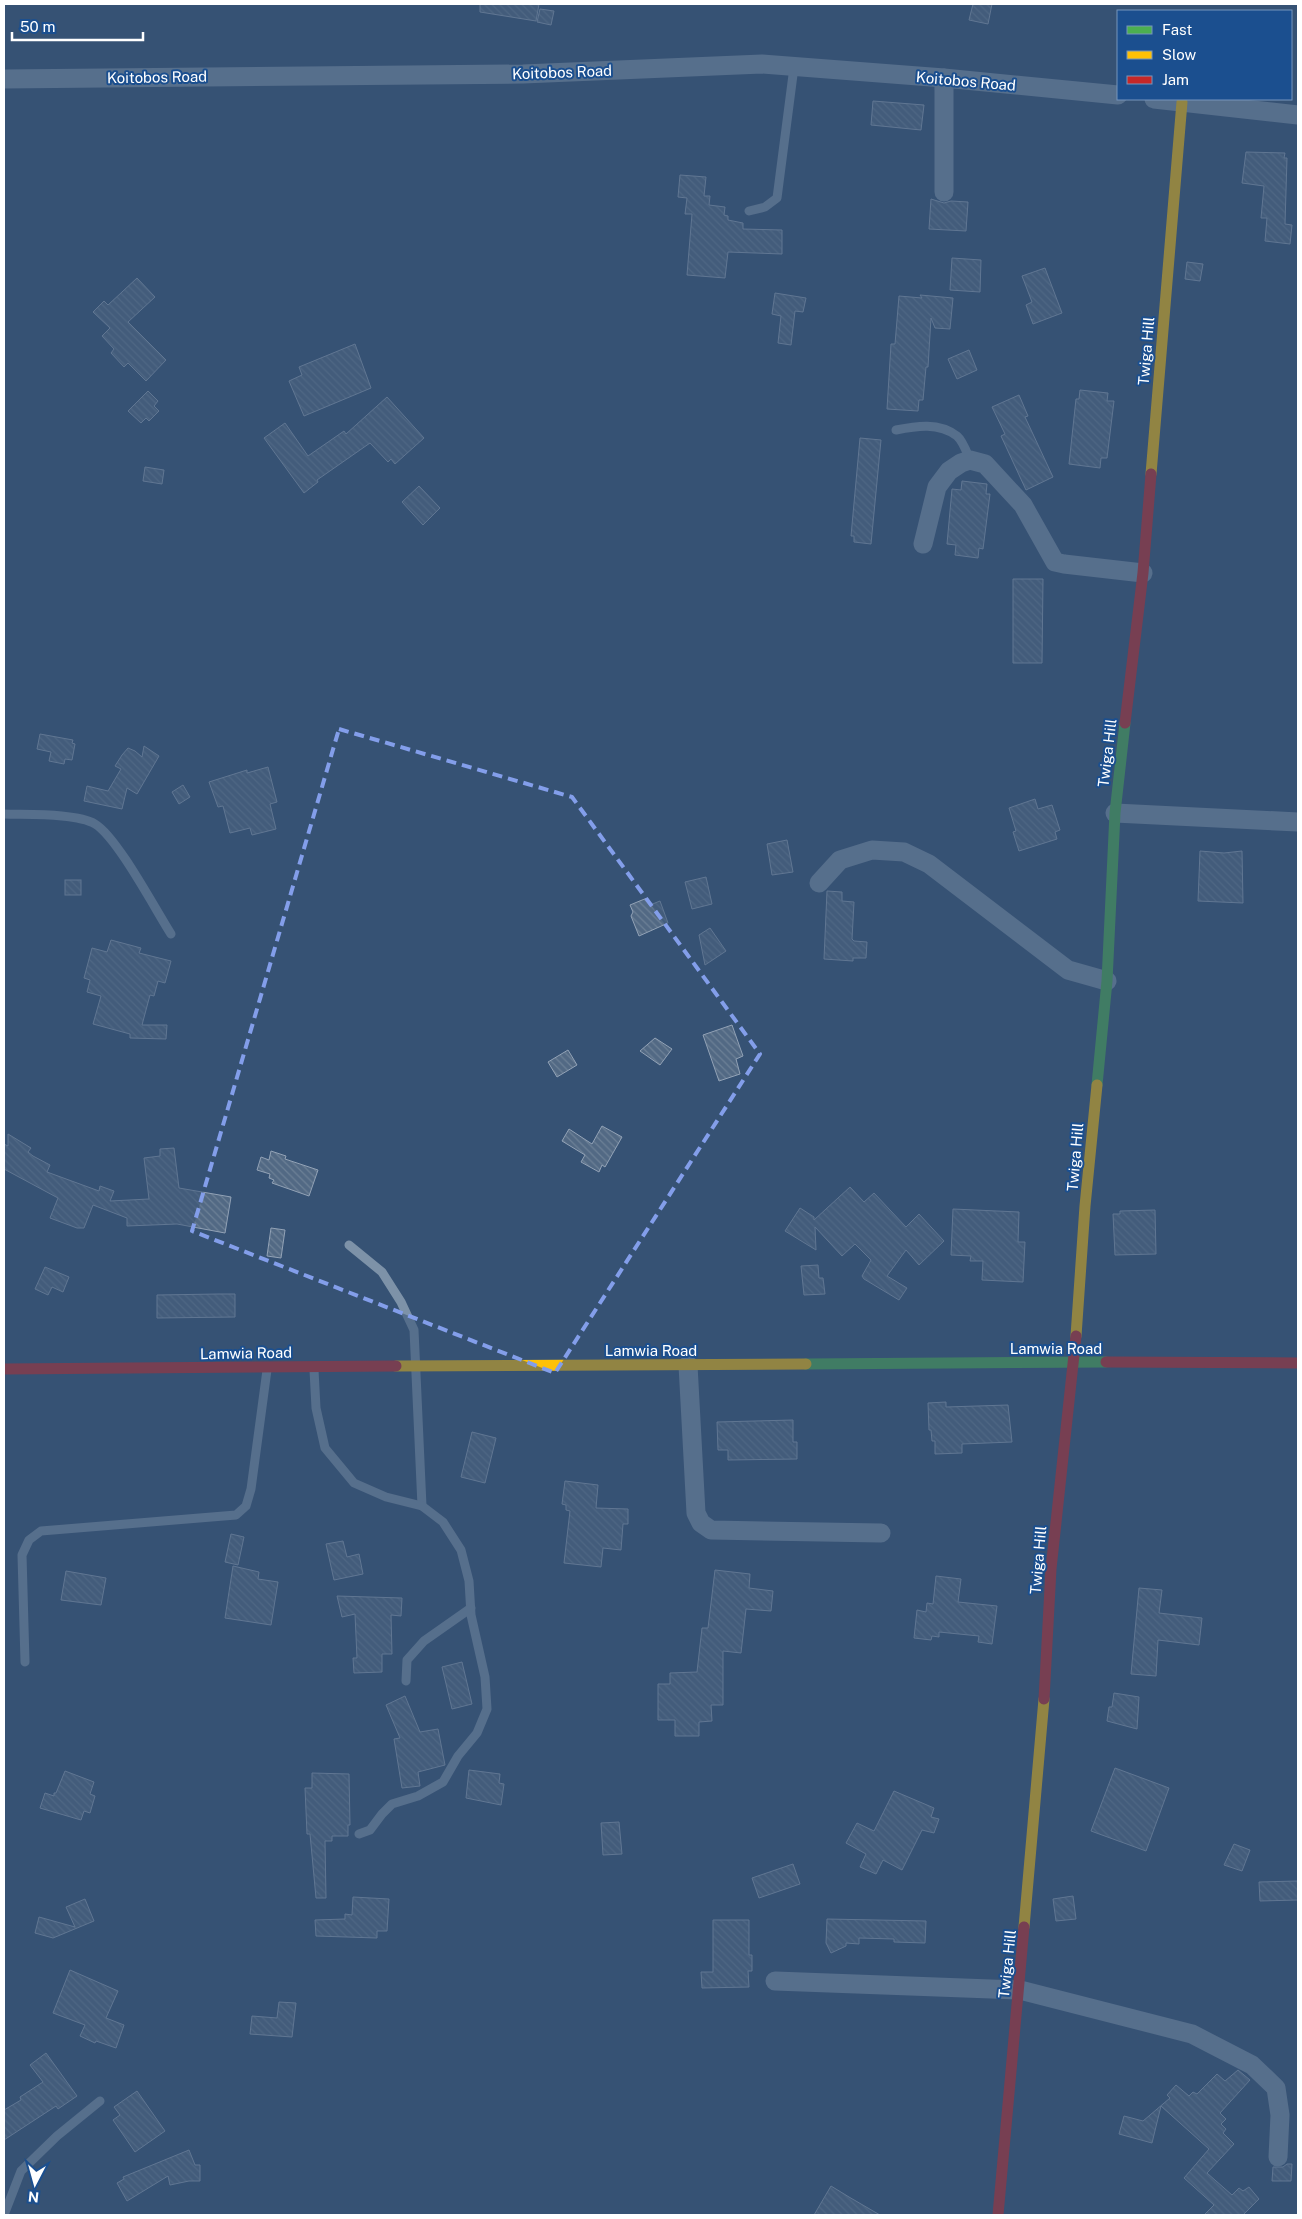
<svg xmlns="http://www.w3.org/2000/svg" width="1302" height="2219" font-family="'Public Sans',sans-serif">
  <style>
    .building { fill: url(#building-back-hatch); stroke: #92a2b6 }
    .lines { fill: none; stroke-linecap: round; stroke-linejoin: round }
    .lane { stroke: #7d92a8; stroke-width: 9 }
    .street { stroke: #7d92a8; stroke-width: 19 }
    .fast { stroke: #4caf50; stroke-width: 11 }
    .slow { stroke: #ffc107; stroke-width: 11 }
    .jam { stroke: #c62828; stroke-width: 11 }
    .marked { fill: none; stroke: #839eea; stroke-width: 4; stroke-dasharray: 10 6; stroke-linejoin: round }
    .labels { text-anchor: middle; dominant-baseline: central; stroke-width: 4; stroke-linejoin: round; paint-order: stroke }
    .street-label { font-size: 15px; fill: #fff; stroke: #1b4f8f }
  </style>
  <defs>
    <pattern id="building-back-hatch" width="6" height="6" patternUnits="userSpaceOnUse" patternTransform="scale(1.25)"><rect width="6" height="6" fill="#526984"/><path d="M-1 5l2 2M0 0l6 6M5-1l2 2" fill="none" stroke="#6c8096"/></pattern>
  </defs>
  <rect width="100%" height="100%" fill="#365274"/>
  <g class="building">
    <polygon points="480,4 539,4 536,21 480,12"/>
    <polygon points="973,4 992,4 988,24 969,20"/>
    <polygon points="540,9 554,11 551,25 537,22"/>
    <polygon points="873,101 924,105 921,130 871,125"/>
    <polygon points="1246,152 1285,153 1284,158 1287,158 1285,224 1292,225 1290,244 1265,241 1267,218 1261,218 1264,186 1242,183"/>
    <polygon points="680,175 706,177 704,196 710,196 709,205 725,207 724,215 728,216 728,220 743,223 743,229 782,230 782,254 728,252 725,278 687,275 692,214 685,214 687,198 678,197"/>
    <polygon points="931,199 944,203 951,201 968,202 966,231 929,229"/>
    <polygon points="952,258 981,260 980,292 950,290"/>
    <polygon points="1187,262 1203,264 1200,281 1185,279"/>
    <polygon points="1045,268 1062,313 1033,324 1026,305 1032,302 1022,276"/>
    <polygon points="137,278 155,297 128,322 166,360 146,381 128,363 124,367 111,353 114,349 102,336 110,328 93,312 104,301 108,305"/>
    <polygon points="775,293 806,298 803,312 795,311 791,345 778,343 781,316 772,314"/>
    <polygon points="920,295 953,298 950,329 935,328 931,318 928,367 926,367 923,400 919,400 918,411 887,409 891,344 895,344 899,296 922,298"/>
    <polygon points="355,344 371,388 304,416 289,381 302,375 299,367"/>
    <polygon points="969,350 977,370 957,379 948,359"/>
    <polygon points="1080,390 1108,393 1107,401 1114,401 1107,458 1101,458 1100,468 1069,464 1076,399 1079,399"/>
    <polygon points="148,391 158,401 154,406 159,411 149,421 146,418 141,423 128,411"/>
    <polygon points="1019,395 1028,416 1025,417 1053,477 1026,490 1001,436 1005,434 992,407"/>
    <polygon points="387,397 424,438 395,464 391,459 388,462 370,443 317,480 318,482 304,493 264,438 285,423 308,456 344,431 346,434"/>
    <polygon points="860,438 881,440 871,544 854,542 854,536 851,536"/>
    <polygon points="145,467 164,470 162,484 143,481"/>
    <polygon points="962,481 987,484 986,494 990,494 983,549 979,548 978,558 955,555 956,545 947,544 952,489 961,490"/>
    <polygon points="419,486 440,508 423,525 402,502"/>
    <polygon points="1013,579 1043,579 1042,663 1013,663"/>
    <polygon points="40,734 73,740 72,743 75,744 72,760 65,759 64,764 49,761 51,752 37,749"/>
    <polygon points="144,746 159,756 137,794 127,788 122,809 84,801 87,786 108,791 121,769 115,766 122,755 128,748 135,751 142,757"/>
    <polygon points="268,767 277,802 270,804 276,829 252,835 250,828 230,833 223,806 218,807 209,782 247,770 247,773"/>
    <polygon points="183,785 190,797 179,804 172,792"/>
    <polygon points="1035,799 1038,809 1052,805 1060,830 1055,832 1057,839 1019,851 1013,832 1016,831 1009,808"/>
    <polygon points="787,840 793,872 772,875 767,844"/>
    <polygon points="1200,851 1224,853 1242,851 1243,903 1198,901"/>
    <polygon points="706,877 712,904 692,909 685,882"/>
    <rect x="65" y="880" width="16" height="15"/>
    <polygon points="827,891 842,892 842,901 854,902 852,939 854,941 867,942 866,958 853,958 853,961 824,959"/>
    <polygon points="647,898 650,905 660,901 668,923 639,936 631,916 633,912 630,905"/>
    <polygon points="710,928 726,951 705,965 699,935"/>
    <polygon points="111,940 141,948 139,953 171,961 165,983 158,981 154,996 150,995 142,1025 167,1025 166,1039 130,1038 130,1034 93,1024 101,996 87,992 90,980 84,978 92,948 107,952"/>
    <polygon points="732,1025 743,1056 736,1059 740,1074 719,1081 703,1035"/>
    <polygon points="655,1038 672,1049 660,1065 640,1051"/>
    <polygon points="568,1050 577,1065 557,1077 548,1062"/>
    <polygon points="602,1126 622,1137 605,1167 602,1165 599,1172 581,1162 585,1155 562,1141 569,1129 592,1144"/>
    <polygon points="8,1134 31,1148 28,1152 33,1156 50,1165 47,1172 99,1191 100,1186 114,1191 110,1201 149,1199 144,1158 160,1156 160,1149 174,1148 179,1188 231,1197 225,1233 177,1224 127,1226 127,1218 93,1205 84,1228 77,1228 50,1218 58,1198 4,1169 4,1144 8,1146"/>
    <polygon points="271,1151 286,1156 285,1159 318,1170 309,1196 272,1183 274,1180 269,1178 270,1174 257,1170 261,1157 269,1160"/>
    <polygon points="850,1187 864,1202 874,1193 906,1227 919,1214 944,1241 919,1265 906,1250 887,1276 907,1288 899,1300 864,1279 862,1276 871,1260 855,1244 842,1256 815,1227 816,1250 785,1231 800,1208 814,1217 814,1220"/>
    <polygon points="953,1209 1019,1212 1018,1242 1025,1242 1023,1282 982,1280 983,1261 970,1261 971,1256 951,1255"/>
    <polygon points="1155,1210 1156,1254 1115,1255 1113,1214 1120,1214 1120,1211"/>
    <polygon points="271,1228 285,1230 281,1258 267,1256"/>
    <polygon points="818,1265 819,1278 823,1278 825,1294 804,1295 801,1266"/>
    <polygon points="45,1267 69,1277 63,1292 52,1287 48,1295 35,1289"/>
    <polygon points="218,1294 235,1294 235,1317 157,1318 157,1295"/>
    <polygon points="946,1402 946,1407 1008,1405 1012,1442 962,1444 962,1453 935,1454 935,1441 932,1441 931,1430 929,1430 928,1403"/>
    <polygon points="793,1420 793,1442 797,1442 797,1459 728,1460 728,1450 718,1450 717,1422"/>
    <polygon points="472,1432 496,1438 485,1483 461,1477"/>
    <polygon points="565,1481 598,1485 596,1508 628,1509 628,1524 623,1524 621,1550 603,1548 601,1567 564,1563 570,1511 566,1510 566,1505 562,1504"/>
    <polygon points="231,1534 244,1537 238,1565 225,1562"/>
    <polygon points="343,1541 347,1557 359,1554 363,1574 334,1580 326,1544"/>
    <polygon points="233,1566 259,1572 258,1579 278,1582 271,1625 225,1618"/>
    <polygon points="715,1570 750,1574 749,1588 773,1591 771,1611 746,1609 741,1653 723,1651 723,1705 711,1705 712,1721 699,1722 699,1736 675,1736 675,1720 658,1720 658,1684 670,1684 670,1673 697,1672 702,1628 708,1628"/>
    <polygon points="66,1571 106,1578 101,1605 61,1600"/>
    <polygon points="936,1576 961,1579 958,1602 997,1606 992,1644 978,1642 979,1636 939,1632 939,1637 932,1636 931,1640 914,1638 917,1610 926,1612 927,1603 933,1604"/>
    <polygon points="1139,1588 1162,1590 1159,1613 1202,1618 1199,1645 1158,1640 1156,1676 1131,1674"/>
    <polygon points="337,1596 402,1598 401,1616 391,1615 392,1654 382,1654 382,1672 354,1673 353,1658 357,1658 355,1614 342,1617"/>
    <polygon points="462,1662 472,1704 452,1709 442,1667"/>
    <polygon points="1114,1693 1139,1697 1137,1729 1107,1721 1109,1707 1112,1707"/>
    <polygon points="405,1696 420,1732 438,1729 445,1765 418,1772 420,1786 402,1788 394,1739 400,1738 386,1705"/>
    <polygon points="1115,1768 1169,1788 1146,1851 1091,1831"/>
    <polygon points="469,1770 500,1774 499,1783 504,1784 501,1805 466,1798"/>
    <polygon points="65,1771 94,1782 90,1794 95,1796 90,1813 84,1811 81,1820 40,1808 45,1793 54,1796 54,1793 56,1793"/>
    <polygon points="312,1773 349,1774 350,1825 348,1825 348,1836 332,1836 332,1841 325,1841 326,1898 316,1898 310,1834 307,1834 305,1788 312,1788"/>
    <polygon points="894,1791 934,1808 931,1817 939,1819 934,1833 922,1830 902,1870 883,1860 876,1874 860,1867 866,1854 846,1843 857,1823 874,1831"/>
    <polygon points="619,1822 622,1854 603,1855 601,1823"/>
    <polygon points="1234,1844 1250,1850 1242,1871 1224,1865"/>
    <polygon points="793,1864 800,1884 759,1898 752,1878"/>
    <polygon points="1298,1881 1298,1900 1260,1901 1259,1882"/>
    <polygon points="1073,1896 1076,1919 1056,1921 1053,1899"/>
    <polygon points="353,1897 389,1899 387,1931 377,1931 377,1938 316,1936 315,1920 345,1919 345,1914 352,1915"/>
    <polygon points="85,1899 94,1921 53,1938 35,1933 39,1917 75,1927 66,1907"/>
    <polygon points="827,1919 926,1921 925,1943 894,1942 894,1939 859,1938 859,1944 846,1943 846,1946 831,1953 826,1943"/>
    <polygon points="713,1920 749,1920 749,1955 752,1955 752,1971 748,1971 749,1987 702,1988 701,1972 713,1972"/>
    <polygon points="70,1970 118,1991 106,2018 124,2025 116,2048 96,2041 95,2043 80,2036 85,2025 53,2013"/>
    <polygon points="279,2002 296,2003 292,2037 250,2034 252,2016 277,2018"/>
    <polygon points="46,2053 77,2096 58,2109 56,2106 4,2140 4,2110 21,2100 20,2097 43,2082 30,2065"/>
    <polygon points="1238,2070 1250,2080 1220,2113 1226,2119 1221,2124 1226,2129 1223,2133 1234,2144 1207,2173 1232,2195 1239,2188 1243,2191 1249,2187 1259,2199 1243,2215 1204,2215 1214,2205 1184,2178 1209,2149 1161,2106 1152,2143 1119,2134 1124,2116 1143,2121 1170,2098 1167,2095 1176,2085 1189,2096 1193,2092 1197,2094 1217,2074 1225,2081"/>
    <polygon points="137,2091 165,2131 135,2152 113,2120 120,2115 114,2107"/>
    <polygon points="189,2150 195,2165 200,2165 200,2181 189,2181 170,2185 168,2176 127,2201 117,2183 124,2179 123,2177"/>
    <polygon points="1287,2164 1292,2164 1291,2181 1272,2181 1273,2167 1283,2167"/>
    <polygon points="831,2186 849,2197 880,2215 814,2215"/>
  </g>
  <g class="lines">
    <g class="lane">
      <polyline points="749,211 765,207 777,198 794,67"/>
      <path d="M896 430C916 426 939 422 957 436 963 441 967 453 970 460"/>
      <path d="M4 814C26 815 77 813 95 824 117 837 155 909 171 934"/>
      <polyline points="349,1245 382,1272 401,1302 414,1330 422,1506"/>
      <polyline points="314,1370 316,1408 325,1448 354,1483 386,1497 422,1506 443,1522 461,1550 469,1581 471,1615 485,1677 487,1709 477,1733 458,1756 443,1782 418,1796 392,1804 382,1814 370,1830 359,1834"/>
      <polyline points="25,1662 22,1555 29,1540 41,1531 236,1515 246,1506 251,1489 267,1370"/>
      <polyline points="406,1681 407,1660 424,1641 471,1608"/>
      <polyline points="4,2215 21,2171 57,2136 100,2101"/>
    </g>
    <g class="street">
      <polyline points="4,79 523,74 762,64 944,78 1118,95"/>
      <polyline points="1154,99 1298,115"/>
      <polyline points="944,192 944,78"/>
      <polyline points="923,544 937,487 949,471 961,463 970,460 985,464 1023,505 1055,562 1064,564 1143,573"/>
      <polyline points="1115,813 1298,822"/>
      <polyline points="819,883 840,860 872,850 904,852 929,864 1068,970 1107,981"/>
      <polyline points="688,1365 696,1513 701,1523 711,1530 881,1533"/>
      <polyline points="775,1981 1020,1990 1192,2034 1252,2065 1276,2088 1280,2115 1278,2157"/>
    </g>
    <g class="fast">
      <polyline points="1097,1085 1107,981 1115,813 1125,723"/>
      <polyline points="806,1364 1106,1362"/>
    </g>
    <g class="slow">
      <polyline points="1151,474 1182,102"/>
      <polyline points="1076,1336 1085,1206 1097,1085"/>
      <polyline points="396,1366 806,1364"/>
      <polyline points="1024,1927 1044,1699"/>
    </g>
    <g class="jam">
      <polyline points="1125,723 1143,573 1151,474"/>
      <polyline points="1106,1362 1298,1363"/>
      <polyline points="4,1369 396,1366"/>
      <polyline points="1044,1699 1051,1569 1076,1336"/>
      <polyline points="998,2215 1024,1927"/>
    </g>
  </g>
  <path d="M0 0H1302V2219H0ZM339 729 572 797 760 1054 555 1373 192 1231Z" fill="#365274" fill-opacity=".55" fill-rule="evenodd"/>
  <path class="marked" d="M339 729 572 797 760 1054 555 1373 192 1231Z"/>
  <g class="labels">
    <g class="street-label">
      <text transform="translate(562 72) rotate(-2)">Koitobos Road</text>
      <text transform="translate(157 77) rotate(-1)">Koitobos Road</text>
      <text transform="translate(966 81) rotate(5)">Koitobos Road</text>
      <text transform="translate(1146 351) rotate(-85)">Twiga Hill</text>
      <text transform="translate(1107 753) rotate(-83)">Twiga Hill</text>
      <text transform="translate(1075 1157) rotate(-85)">Twiga Hill</text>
      <text x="1056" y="1348">Lamwia Road</text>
      <text x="651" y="1350">Lamwia Road</text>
      <text transform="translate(246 1353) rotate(-1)">Lamwia Road</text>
      <text transform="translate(1038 1560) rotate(-85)">Twiga Hill</text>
      <text transform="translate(1007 1964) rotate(-84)">Twiga Hill</text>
    </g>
  </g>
  <rect width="1302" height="2219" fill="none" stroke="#ffffff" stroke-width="10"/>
  <rect x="1117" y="10" width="175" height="90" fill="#1b4f8f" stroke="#7695bc"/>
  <rect x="1127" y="26" width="25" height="8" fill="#4caf50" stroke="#7695bc"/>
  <text x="1162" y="35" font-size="15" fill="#ffffff">Fast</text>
  <rect x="1127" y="51" width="25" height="8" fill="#ffc107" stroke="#7695bc"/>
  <text x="1162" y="60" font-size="15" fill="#ffffff">Slow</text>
  <rect x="1127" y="76" width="25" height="8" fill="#c62828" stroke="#7695bc"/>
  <text x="1162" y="85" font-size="15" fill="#ffffff">Jam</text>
  <g transform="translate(35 2184) rotate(186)" stroke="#1b4f8f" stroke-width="4" paint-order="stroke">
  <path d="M0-4L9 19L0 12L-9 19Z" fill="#ffffff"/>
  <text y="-8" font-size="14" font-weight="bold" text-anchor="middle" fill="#ffffff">N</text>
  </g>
  <path d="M12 32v8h131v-8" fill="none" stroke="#ffffff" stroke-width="2.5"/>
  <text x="20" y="32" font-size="15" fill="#ffffff" stroke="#1b4f8f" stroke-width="4" paint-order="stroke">50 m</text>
</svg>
